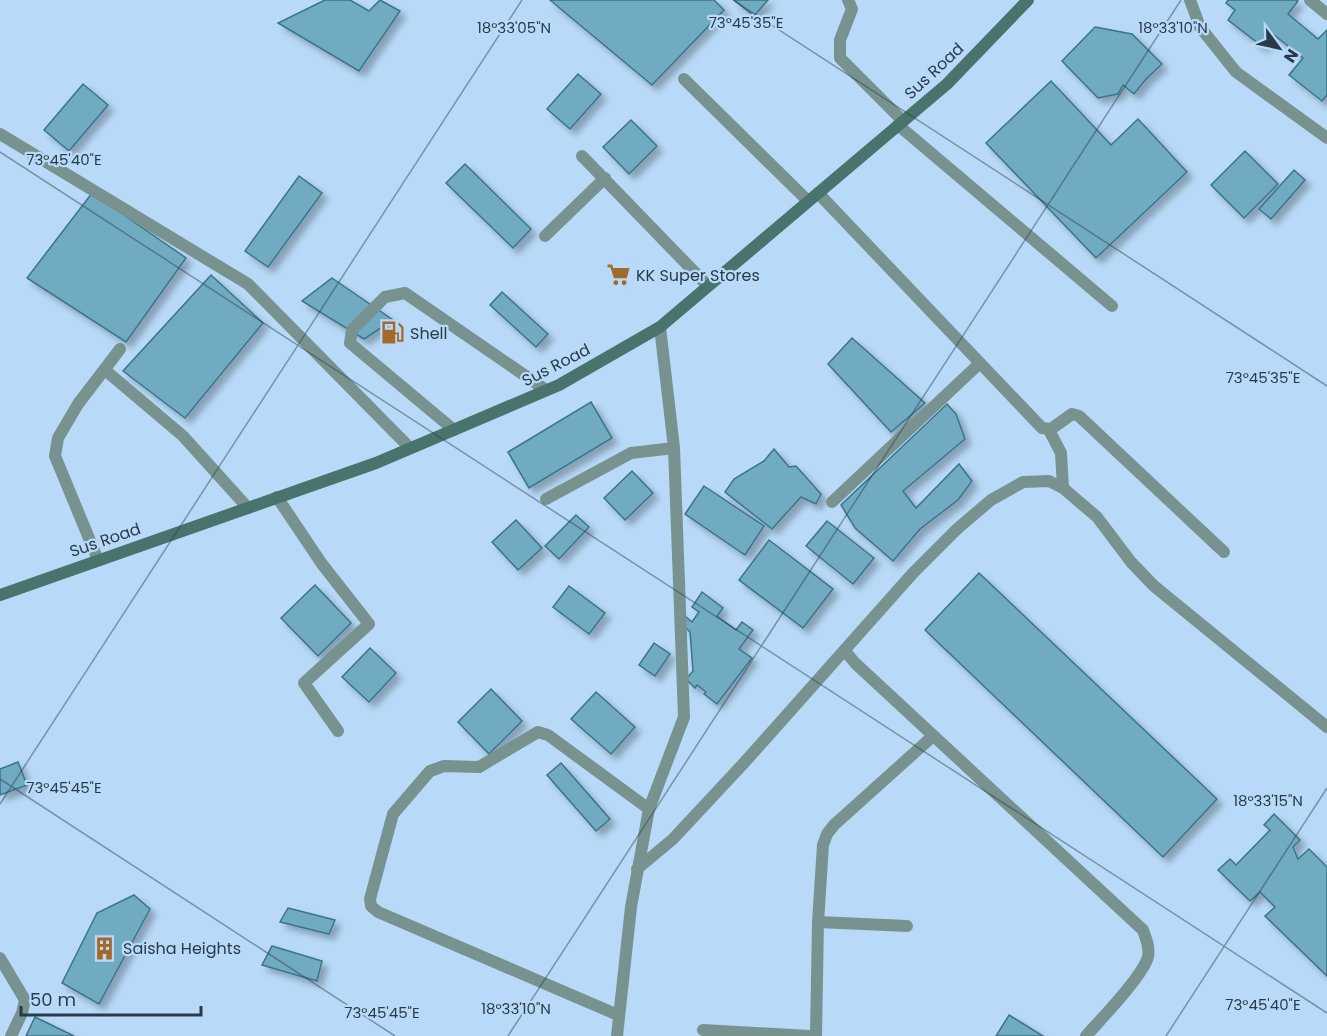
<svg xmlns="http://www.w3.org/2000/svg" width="1327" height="1036" font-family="Poppins,sans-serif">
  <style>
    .building { fill: #70abc2; stroke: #3a748a; stroke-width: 1.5; filter: url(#shadow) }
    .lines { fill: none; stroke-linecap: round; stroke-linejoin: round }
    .service { stroke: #78938f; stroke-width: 12 }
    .minor { stroke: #78938f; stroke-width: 12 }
    .tertiary { stroke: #78938f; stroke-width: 12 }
    .secondary { stroke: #49736d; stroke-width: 12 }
    .ticks { fill: none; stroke: #293b4a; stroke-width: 1.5; stroke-opacity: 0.45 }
    .labels { text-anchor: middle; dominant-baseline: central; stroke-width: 4.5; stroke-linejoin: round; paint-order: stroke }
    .street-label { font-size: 16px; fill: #293b4a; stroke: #b8daf8 }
    .poi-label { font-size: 16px; fill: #293b4a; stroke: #b8daf8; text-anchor: start }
    .ticks-label { font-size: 15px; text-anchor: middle; fill: #293b4a; stroke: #b8daf8; stroke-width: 4.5; stroke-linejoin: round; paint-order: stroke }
  </style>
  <defs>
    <filter id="shadow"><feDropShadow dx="5.5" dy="5.5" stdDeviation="3" flood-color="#0004"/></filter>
  </defs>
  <rect width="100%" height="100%" fill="#b8daf8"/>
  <g class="building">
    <polygon points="325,0 350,0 369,11 380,0 400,11 359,71 278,23"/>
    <polygon points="550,0 714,0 724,10 652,85"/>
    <polygon points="734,0 768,0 754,16"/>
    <polygon points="1228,0 1296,0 1298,1 1288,14 1318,39 1327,30 1327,95 1322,101 1289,75 1303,58 1273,34 1263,47 1228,20 1235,10 1226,3"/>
    <polygon points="1095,27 1132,34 1162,64 1146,79 1134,94 1123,85 1118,94 1098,98 1062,61"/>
    <polygon points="578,74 601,94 570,129 547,109"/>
    <polygon points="1051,81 1111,145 1138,119 1187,172 1096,258 986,143"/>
    <polygon points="83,84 108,105 69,151 44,130"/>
    <polygon points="631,120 657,146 629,174 603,147"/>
    <polygon points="1245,151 1278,184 1244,218 1211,185"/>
    <polygon points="465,164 531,229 513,248 446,183"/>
    <polygon points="1294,170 1305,180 1271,219 1259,209"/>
    <polygon points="299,176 322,193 268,267 245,251"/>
    <polygon points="92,193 186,258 126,342 27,278"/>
    <polygon points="211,275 263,323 185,418 123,371"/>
    <polygon points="332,278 393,320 364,339 302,301"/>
    <polygon points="502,292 548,334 536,347 490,305"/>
    <polygon points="852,338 925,403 891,432 828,364"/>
    <polygon points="591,402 612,438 529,488 508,452"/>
    <polygon points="947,404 956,414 965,439 903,491 916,508 959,464 972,481 958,500 920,529 893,561 855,528 841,505"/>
    <polygon points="774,449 789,467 796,466 821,494 816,504 801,497 772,529 725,492 734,479 764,461"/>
    <polygon points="632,471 653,493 625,520 604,498"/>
    <polygon points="704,486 764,526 745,555 685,514"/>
    <polygon points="576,515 589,527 559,559 545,546"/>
    <polygon points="516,520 542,548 518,570 492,542"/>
    <polygon points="827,521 874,558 853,584 806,546"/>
    <polygon points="769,540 833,589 803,628 739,580"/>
    <polygon points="979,573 1217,799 1163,857 925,630"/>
    <polygon points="315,585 351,623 318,656 281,618"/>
    <polygon points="569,586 605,613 589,634 553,607"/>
    <polygon points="702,592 723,608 717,616 736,630 742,622 753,630 739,649 752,658 717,704 704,694 706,692 697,685 695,688 686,679 693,671 690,632 684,626 685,616 692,622 699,612 692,607"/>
    <polygon points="654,643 670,654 655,676 639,665"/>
    <polygon points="370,648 396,673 369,702 342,677"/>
    <polygon points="491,689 522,721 489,754 458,722"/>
    <polygon points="596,692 635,727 611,754 571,719"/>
    <polygon points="18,762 27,785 0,795 0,769"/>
    <polygon points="561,763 610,819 596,831 547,775"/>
    <polygon points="1274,814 1300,840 1293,847 1298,859 1309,849 1327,867 1327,976 1265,916 1275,907 1260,892 1250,901 1218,870 1230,859 1236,865 1270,830 1264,825"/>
    <polygon points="134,895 150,909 99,1004 62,983 97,913"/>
    <polygon points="288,908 335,920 329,934 280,922"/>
    <polygon points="272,946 322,961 317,981 262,965"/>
    <polygon points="1009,1015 1043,1036 996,1036"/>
    <polygon points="35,1017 74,1036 26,1036"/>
  </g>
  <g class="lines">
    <g class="service">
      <polyline points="848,0 852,9 840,40 840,58 903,121"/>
      <polyline points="1190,0 1200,27 1236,72 1327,138"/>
      <polyline points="1310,0 1327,14"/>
      <polyline points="684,79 808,201"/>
      <polyline points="898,125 1112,306"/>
      <polyline points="582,156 708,286"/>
      <polyline points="818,193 1042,428 1051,429 1072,414 1079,416 1224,552"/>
      <polyline points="545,236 605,178"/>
      <polyline points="105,370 183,436 248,508"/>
      <polyline points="454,430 350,343 352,330 385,297 405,293 546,390"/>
      <polyline points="1049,430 1061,453 1063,488"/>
      <polyline points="277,497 322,564 369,624 304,683 338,731"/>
      <polyline points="546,499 631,453 674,448"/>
      <polyline points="832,502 980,363"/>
      <polyline points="98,560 55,456 58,438 78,404 120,349"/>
      <polyline points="0,958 25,1000 22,1013 11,1036"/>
      <polyline points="618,1015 378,912 371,906 370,899 393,814 430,771 444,766 479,767 538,732 548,735 649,809"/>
    </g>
    <g class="minor">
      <polyline points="0,134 248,284 410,448"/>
      <path d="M845 651 855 663 1143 930C1146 938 1150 948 1148 957 1142 977 1101 1019 1086 1036"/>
      <polyline points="637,869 673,839 743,764 913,573 957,529 991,500 1023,482 1049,481 1063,488 1097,517 1131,562 1154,586 1327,727"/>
      <polyline points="818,922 907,926"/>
      <polyline points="703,1030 810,1036"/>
      <polyline points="816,1036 818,922 823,845 827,834 834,825 933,736"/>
    </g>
    <polyline class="tertiary" points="617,1036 631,907 649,809 684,717 674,448 660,327"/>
    <polyline class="secondary" points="0,595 376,463 559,385 660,327 947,84 1028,0"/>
  </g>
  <path class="ticks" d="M733 0 1327 386M0 152 1327 1013M0 779 395 1036M0 804 522 0M508 1036 1181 0M1166 1036 1327 788"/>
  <defs>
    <symbol id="supermarket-bare" viewBox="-9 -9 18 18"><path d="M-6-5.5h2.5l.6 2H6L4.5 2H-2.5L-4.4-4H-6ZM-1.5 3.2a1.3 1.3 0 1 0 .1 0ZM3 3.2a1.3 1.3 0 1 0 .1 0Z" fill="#a36929" stroke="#b8daf8" stroke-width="2.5" paint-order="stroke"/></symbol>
    <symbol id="fuel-bare" viewBox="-9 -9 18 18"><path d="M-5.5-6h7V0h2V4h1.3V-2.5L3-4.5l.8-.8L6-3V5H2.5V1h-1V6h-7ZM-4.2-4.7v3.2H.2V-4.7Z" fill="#a36929" stroke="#b8daf8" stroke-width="2.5" paint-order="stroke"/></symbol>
    <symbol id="building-bare" viewBox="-9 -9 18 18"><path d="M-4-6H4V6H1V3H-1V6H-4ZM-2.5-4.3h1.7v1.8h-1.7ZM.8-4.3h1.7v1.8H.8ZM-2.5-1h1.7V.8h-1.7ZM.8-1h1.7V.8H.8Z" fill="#a36929" stroke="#b8daf8" stroke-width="2.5" paint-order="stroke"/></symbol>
  </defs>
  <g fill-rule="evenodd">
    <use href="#supermarket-bare" x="602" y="258" width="33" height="33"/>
    <use href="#fuel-bare" x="376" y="316" width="33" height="33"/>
    <use href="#building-bare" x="88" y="932" width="33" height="33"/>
  </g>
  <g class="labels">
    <g class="street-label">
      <text transform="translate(934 71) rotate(-43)">Sus Road</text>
      <text transform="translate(556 365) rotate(-27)">Sus Road</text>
      <text transform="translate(105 540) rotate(-19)">Sus Road</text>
    </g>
    <g class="poi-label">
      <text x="636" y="275">KK Super Stores</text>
      <text x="410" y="333">Shell</text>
      <text x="123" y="948">Saisha Heights</text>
    </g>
  </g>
  <g class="ticks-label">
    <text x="746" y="28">73°45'35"E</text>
    <text x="1173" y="33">18°33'10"N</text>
    <text x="514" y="33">18°33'05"N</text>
    <text x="64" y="165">73°45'40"E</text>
    <text x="1263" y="383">73°45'35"E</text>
    <text x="64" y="793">73°45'45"E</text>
    <text x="1268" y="806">18°33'15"N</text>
    <text x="1263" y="1010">73°45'40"E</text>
    <text x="516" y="1014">18°33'10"N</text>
    <text x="382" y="1018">73°45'45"E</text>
  </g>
  <g transform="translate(1279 48) rotate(123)" stroke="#b8daf8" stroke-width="4.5" paint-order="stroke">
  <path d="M0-4.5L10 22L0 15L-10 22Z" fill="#293b4a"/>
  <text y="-9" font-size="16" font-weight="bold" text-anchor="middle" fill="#293b4a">N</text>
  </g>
  <path d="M21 1006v9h180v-9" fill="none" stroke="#293b4a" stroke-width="3"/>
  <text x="30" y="1006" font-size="18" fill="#293b4a" stroke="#b8daf8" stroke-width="4.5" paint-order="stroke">50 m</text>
</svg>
